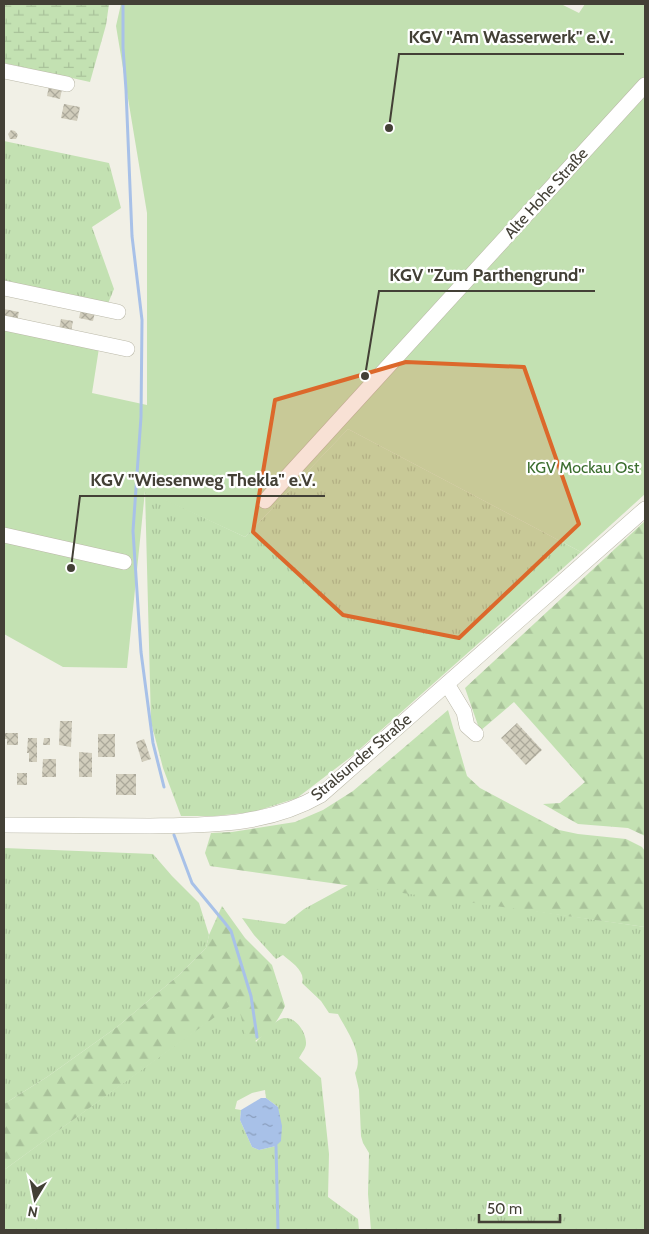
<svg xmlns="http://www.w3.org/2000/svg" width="649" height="1234" font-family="Cabin,sans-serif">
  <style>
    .grass { fill: url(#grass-tufts); fill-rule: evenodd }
    .forest { fill: url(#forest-firs) }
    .wetland { fill: url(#wetland-marsh) }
    .green { fill: #c3e1b2 }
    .water { fill: url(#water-ripples) }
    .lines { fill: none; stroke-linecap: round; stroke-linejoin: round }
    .stream { stroke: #a8c1e8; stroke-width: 3 }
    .building { fill: url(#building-cross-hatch) }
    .minor-casing { stroke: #bbb9a9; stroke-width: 16 }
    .minor { stroke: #fff; stroke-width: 15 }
    .marked { fill: #dc682b; fill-opacity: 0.2; stroke: #dc682b; stroke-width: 4; stroke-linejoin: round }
    .labels { text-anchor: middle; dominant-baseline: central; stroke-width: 4.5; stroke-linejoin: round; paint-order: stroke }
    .street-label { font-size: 16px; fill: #434036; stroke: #fff }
    .park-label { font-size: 16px; fill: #3b6e2f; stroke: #fff }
    .leader { fill: none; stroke: #434036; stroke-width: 2 }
    .callout-dot { fill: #434036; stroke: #fff; stroke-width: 2 }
    .callout-label { font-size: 18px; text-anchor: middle; font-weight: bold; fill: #434036; stroke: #fff; stroke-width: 4.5; stroke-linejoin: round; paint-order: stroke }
  </style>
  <defs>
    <pattern id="grass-tufts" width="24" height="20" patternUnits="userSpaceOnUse" patternTransform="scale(1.25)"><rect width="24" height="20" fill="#c3e1b2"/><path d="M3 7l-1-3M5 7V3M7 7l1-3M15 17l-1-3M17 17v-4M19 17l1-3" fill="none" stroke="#a9c29a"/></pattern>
    <pattern id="forest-firs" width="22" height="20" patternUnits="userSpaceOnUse" patternTransform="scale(1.25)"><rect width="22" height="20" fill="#c3e1b2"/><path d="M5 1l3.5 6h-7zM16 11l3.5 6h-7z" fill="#a9c29a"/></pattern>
    <pattern id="wetland-marsh" width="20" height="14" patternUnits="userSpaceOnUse" patternTransform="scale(1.25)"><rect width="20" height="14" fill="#c3e1b2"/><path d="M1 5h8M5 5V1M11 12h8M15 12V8" fill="none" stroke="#a9c29a"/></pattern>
    <pattern id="water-ripples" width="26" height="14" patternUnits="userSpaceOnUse" patternTransform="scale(1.25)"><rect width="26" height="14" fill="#a8c1e8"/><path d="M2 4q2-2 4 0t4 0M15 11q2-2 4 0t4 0" fill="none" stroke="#8a9ebd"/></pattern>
    <pattern id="building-cross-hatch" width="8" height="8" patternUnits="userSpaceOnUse" patternTransform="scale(1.25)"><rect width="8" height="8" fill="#d1cdbc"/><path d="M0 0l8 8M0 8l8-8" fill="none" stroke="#aba89a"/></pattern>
  </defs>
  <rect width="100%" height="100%" fill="#f1f0e6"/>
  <g class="grass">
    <polygon points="4,141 109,163 121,208 92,227 114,289 107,306 4,285"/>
    <polygon points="348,429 581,552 352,756 297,798 253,812 215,816 181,816 163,768 151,722 145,490 245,537"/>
    <polygon points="4,848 153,854 172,876 199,903 209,935 206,948 179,975 117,1027 47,1077 4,1104"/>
    <path d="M350 884 645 927V1230H371L368 1194 369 1153 363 1143 361 1136 359 1090 355 1073C365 1055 346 1030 338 1014L329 1013 321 1001 302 983C306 971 291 962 283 955L276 959 254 935 242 918 285 924 304 909Z"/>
    <path d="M237 1000 256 1042C263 1035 270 1025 279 1020 292 1012 307 1031 306 1044 306 1048 301 1054 299 1058L321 1078 329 1154 328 1197 358 1219 359 1230H4V1170ZM265 1090 266 1098 278 1107 276 1146 259 1150 252 1147 240 1120 241 1110 235 1109 237 1101 252 1093Z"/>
  </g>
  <g class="forest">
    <polygon points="645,521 645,836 628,828 578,824 543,804 560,803 585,782 514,702 480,731 465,688"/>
    <polygon points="448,710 467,776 480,788 559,830 578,834 626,839 642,847 645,851 645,927 210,866 205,853 211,833 232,832 295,822 323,810 353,791"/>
    <path d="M222 906 245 938 272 965 285 1006C278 1022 264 1039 248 1044L237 1001 4 1170V1104L47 1077 117 1027 179 975 206 948 209 935Z"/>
  </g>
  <polygon class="wetland" points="4,4 109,4 106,25 90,82 4,63"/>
  <polygon class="green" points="121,4 561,4 579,13 585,4 645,4 645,494 581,552 348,429 245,537 145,491 127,668 63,667 4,634 4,327 99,348 92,393 147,405 147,213 116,26"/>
  <polygon class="water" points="261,1098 266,1098 278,1107 282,1126 281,1141 276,1146 259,1150 252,1147 240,1120 241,1110"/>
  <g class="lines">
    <g class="stream">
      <polyline points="123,4 123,48 126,90 132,236 142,320 141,417 133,531 141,652 153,743 164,787"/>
      <polyline points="174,835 192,883 225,923 231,931 251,996 257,1037"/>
      <polyline points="276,1146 278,1230"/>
    </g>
  </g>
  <g class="building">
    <polygon points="49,86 62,89 60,99 47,96"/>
    <polygon points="64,104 80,107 77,121 61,118"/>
    <polygon points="11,130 15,131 18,135 16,139 10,139 8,134"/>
    <polygon points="4,309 19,312 17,321 4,318"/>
    <polygon points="81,309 95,312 93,321 79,318"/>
    <polygon points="61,319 73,321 71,332 59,329"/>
    <polygon points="60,721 72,721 71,747 59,745"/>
    <polygon points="517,723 542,750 526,765 501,738"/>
    <polygon points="4,733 18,733 18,745 7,745 7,739 4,739"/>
    <rect x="98" y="734" width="17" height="23"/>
    <polygon points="28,738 37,738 37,762 29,762 29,753 27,753"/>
    <polygon points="44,738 50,738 50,745 43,745"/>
    <polygon points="144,739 151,759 142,762 136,742"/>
    <polygon points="79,752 92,753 92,777 79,777"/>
    <polygon points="43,759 56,759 56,777 42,777"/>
    <rect x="17" y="773" width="10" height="12"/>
    <rect x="116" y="774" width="20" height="21"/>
  </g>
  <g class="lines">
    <defs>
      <g id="minor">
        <polyline points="4,71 67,84"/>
        <polyline points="4,288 118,312"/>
        <polyline points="4,323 127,349"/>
        <polyline points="265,501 645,85"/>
        <polyline points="4,535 124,562"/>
        <polyline points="447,684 464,712 467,726 476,734"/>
        <path d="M4 825C52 825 101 826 150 826 210 825 267 826 321 795L645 509"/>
      </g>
    </defs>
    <use href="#minor" class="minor-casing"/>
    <use href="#minor" class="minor"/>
  </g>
  <path class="marked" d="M406 362 524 367 579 524 459 638 343 615 253 532 275 400Z"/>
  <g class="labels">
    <g class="street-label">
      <text transform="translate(546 193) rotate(-48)">Alte Hohe Straße</text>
      <text transform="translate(361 757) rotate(-40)">Stralsunder Straße</text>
    </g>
    <g class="park-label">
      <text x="583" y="467">KGV Mockau Ost</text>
    </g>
  </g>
  <path class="leader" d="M389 128L399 54H624M365 376L379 291H595M71 568L80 496H325"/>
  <g class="callout-dot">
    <circle cx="389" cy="128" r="5"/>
    <circle cx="365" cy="376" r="5"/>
    <circle cx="71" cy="568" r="5"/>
  </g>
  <g class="callout-label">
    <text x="511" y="43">KGV "Am Wasserwerk" e.V.</text>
    <text x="487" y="281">KGV "Zum Parthengrund"</text>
    <text x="203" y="486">KGV "Wiesenweg Thekla" e.V.</text>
  </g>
  <rect width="649" height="1234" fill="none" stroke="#434036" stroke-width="10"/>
  <g transform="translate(35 1199) rotate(190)" stroke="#ffffff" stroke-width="4" paint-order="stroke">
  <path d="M0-4L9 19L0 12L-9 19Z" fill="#434036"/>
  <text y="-8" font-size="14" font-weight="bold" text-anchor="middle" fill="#434036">N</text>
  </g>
  <path d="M479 1214v8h81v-8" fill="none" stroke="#434036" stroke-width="2.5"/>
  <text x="487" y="1214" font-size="15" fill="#434036" stroke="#ffffff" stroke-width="4" paint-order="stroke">50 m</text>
</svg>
